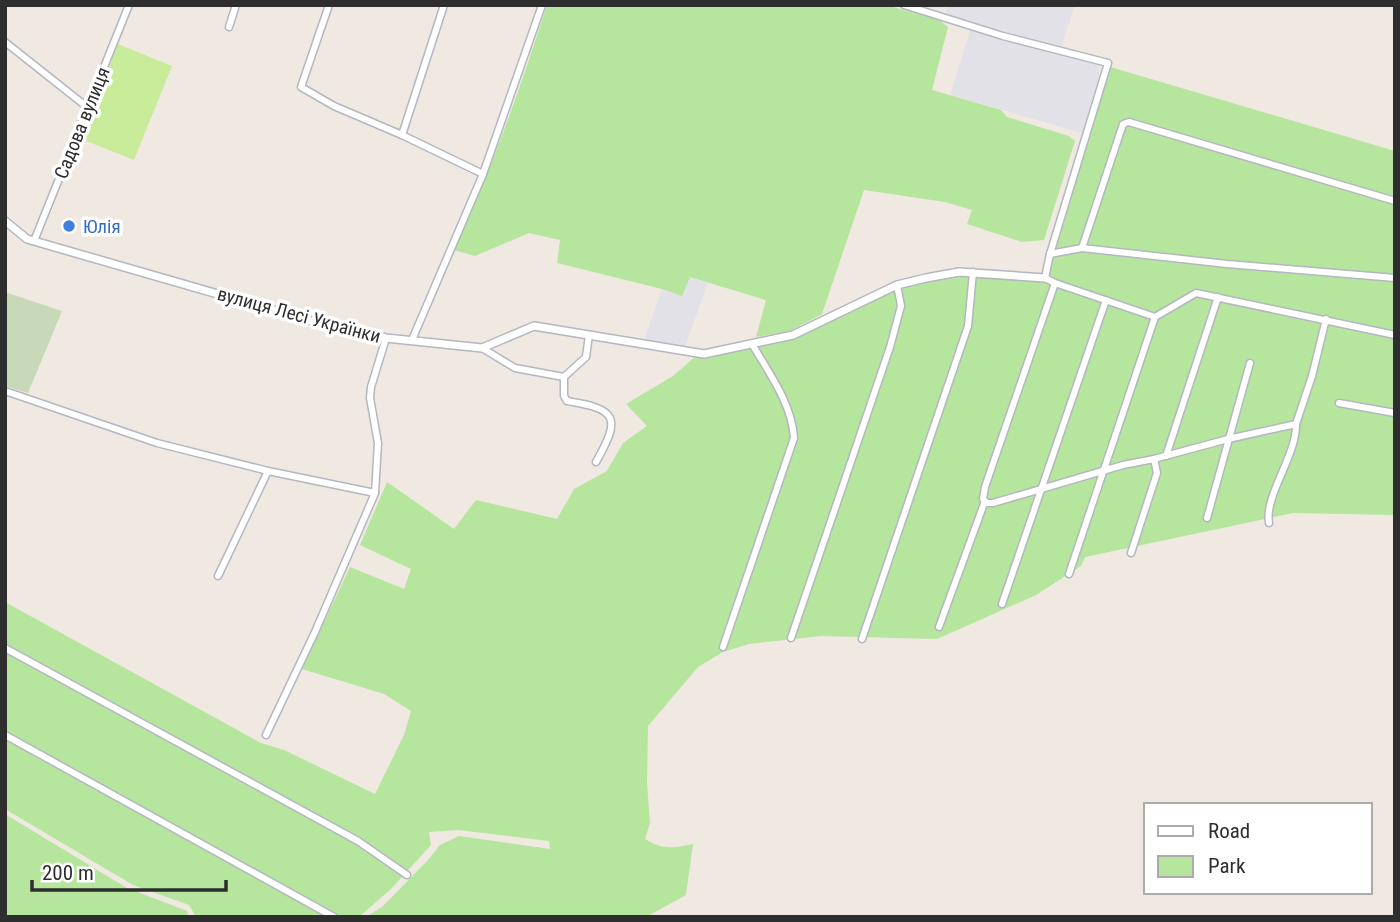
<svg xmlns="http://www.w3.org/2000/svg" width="1400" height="922" font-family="'Roboto Condensed',sans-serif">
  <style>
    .industrial { fill: #e3e1e8 }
    .green { fill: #b6e59e }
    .cemetery { fill: #c8d9b8 }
    .pitch { fill: #c9ec9a }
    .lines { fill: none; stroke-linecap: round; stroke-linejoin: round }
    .minor-casing { stroke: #b4b7c1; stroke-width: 9 }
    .tertiary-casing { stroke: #b4b7c1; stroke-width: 10 }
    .minor { stroke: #fff; stroke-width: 6 }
    .tertiary { stroke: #fff; stroke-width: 7 }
    .shop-dot { fill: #3f7fe0; stroke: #fff; stroke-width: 2.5 }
    .labels { text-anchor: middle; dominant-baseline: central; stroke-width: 7; stroke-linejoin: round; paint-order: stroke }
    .street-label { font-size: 19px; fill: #2e2e2e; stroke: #fff }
    .shop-label { font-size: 19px; fill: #366cbe; stroke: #fff; text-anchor: start }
  </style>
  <rect width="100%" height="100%" fill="#efe9e1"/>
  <g class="industrial">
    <polygon points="949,5 1075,5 1061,47 945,15"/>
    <polygon points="971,27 1089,59 1099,64 1099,78 1082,133 950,95"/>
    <polygon points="689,277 708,283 684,349 644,340 662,289 682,296"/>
  </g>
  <g class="green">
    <path d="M547 5H886L939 20 948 27 932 90 1001 110 1007 117 1069 136 1075 141 1044 240 1022 242 967 224 972 210 945 202 864 190 822 314 790 331 756 337 766 300 690 277 682 296 662 289 557 263 560 240 529 233 475 256 454 250C491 171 520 89 547 5Z"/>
    <path d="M1107 66 1395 151V515L1293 513 1085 557 1081 566 1036 595 937 639 821 636 749 644 723 652 698 667 648 726 647 783 650 823 645 839C662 850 673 848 693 844L686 895 646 917H366L383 906 427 861 440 845 459 836 550 849 549 841 458 830 429 832 431 845 392 888 359 917H196L189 905 133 885 5 809V602L261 743 284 750 375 794 404 735 411 711 384 694 302 669 350 567 404 589 411 569 360 545 387 482 454 529 476 500 557 519 574 489 607 471 623 443 647 426 626 404 673 376 696 356 784 338 908 284 964 273 1048 281 1053 237Z"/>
    <polygon points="5,814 127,888 187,911 189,917 5,917"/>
  </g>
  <polygon class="cemetery" points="5,292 62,311 28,393 5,386"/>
  <polygon class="pitch" points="118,44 172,66 134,160 81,139"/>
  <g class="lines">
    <defs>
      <g id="minor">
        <polyline points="329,5 301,87 334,106 402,135 483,174 542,5"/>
        <polyline points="904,5 1003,36 1108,63 1050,254 1045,278 1055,283 1155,317 1196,293 1395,335"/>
        <polyline points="229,27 236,5"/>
        <polyline points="5,42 87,107"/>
        <polyline points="402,135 444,5"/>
        <polyline points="1395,201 1129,122 1123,124 1082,248 1227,264 1395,278"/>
        <polyline points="34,241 129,5"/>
        <polyline points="1050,254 1082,248"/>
        <polyline points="1055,283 985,487 983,499 986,503 993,503 1123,465 1154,459 1157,473 1131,553"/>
        <polyline points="412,340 483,174"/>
        <polyline points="482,348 515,368 564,377 586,357 589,335"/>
        <path d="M564 377V396L567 401C618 409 621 418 596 462"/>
        <polyline points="5,391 157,443 268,471 375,493 378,443 370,398 371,387 386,338"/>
        <polyline points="1339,403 1395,413"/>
        <polyline points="1296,424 1312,376 1326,319"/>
        <polyline points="1166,456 1218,297"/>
        <path d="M1154 459 1228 439 1296 424C1297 455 1264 496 1269 523"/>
        <polyline points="1207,518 1250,363"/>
        <polyline points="1069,574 1155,317"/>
        <polyline points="218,576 268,471"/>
        <polyline points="1002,604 1106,300"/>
        <polyline points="939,627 985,501"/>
        <polyline points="791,638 890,347 901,306 897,285"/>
        <polyline points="862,639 968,326 973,272"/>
        <path d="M723 647 794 438C792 404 769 373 752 344"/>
        <polyline points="5,648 358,841 407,875"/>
        <polyline points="5,735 334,917"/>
        <polyline points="266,735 315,632 375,493"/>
      </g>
      <polyline id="tertiary" points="5,221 27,239 332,327 386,338 482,348 534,326 704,354 793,335 897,285 926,278 959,272 1045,278"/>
    </defs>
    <use href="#minor" class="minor-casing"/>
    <use href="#tertiary" class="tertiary-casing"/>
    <use href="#minor" class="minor"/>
    <use href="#tertiary" class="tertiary"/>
  </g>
  <circle class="shop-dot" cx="69" cy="226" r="7"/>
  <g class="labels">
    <g class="street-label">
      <text transform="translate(82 123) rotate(-68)">Садова вулиця</text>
      <text transform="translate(299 315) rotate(15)">вулиця Лесі Українки</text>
    </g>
    <g class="shop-label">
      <text x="83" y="226">Юлія</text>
    </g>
  </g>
  <rect width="1400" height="922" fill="none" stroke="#2e2e2e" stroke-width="14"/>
  <rect x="1144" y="803" width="228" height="91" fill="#ffffff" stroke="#ababab" stroke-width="2"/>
  <rect x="1158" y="826" width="35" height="10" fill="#ffffff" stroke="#ababab" stroke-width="2"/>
  <text x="1208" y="838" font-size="21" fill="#2e2e2e">Road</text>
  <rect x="1158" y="856" width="35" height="21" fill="#b6e59e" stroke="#ababab" stroke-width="2"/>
  <text x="1208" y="873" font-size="21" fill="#2e2e2e">Park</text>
  <path d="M32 880v10h194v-10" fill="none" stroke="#2e2e2e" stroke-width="3.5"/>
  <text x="42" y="880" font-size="21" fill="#2e2e2e" stroke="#ffffff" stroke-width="5" paint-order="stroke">200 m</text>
</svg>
